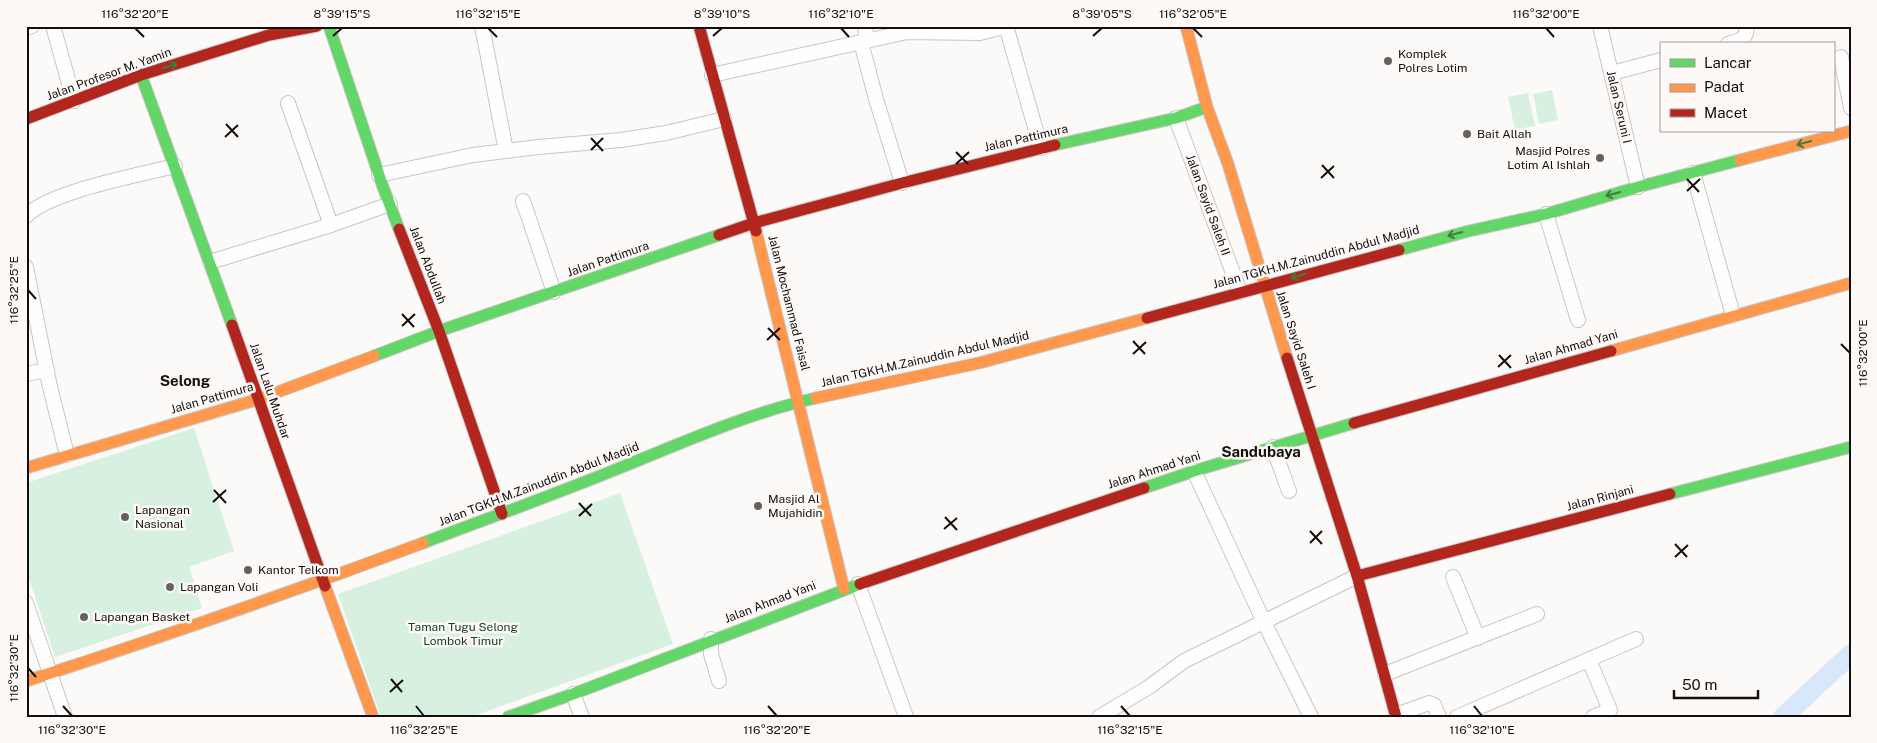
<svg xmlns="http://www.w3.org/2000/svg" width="1877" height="743" font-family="'Public Sans',sans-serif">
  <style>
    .green { fill: #d8f0e0 }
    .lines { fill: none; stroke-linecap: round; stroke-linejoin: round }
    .river { stroke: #d8e8fa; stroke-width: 20 }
    .street-casing { stroke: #c9c6c4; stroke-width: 16 }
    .fast-casing { stroke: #c9c6c4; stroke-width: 13 }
    .slow-casing { stroke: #c9c6c4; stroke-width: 13 }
    .jam-casing { stroke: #c9c6c4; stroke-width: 13 }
    .street { stroke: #fffefe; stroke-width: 14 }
    .fast { stroke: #63d668; stroke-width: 11 }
    .slow { stroke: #ff974d; stroke-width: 11 }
    .jam { stroke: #b3261e; stroke-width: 11 }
    .oneway { stroke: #3f7c3f }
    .ticks { fill: none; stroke: #130f0d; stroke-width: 2 }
    .poi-dot { fill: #65615f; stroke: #fef9f6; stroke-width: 2 }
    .labels { text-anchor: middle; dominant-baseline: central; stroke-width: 5; stroke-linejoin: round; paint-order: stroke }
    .poi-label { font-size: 12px; fill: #130f0d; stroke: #fef9f6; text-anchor: start }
    .street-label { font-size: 12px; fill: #130f0d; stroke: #fef9f6 }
    .park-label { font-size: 12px; fill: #13402a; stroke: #fef9f6 }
    .quarter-label { font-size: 15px; font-weight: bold; fill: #130f0d; stroke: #fef9f6 }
    .neatline { fill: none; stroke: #130f0d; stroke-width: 2 }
    .ticks-label { font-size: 12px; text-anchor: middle; fill: #130f0d }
  </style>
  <rect width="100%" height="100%" fill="#fcfaf8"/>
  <g class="green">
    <polygon points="1552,90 1558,120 1539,124 1533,94"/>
    <polygon points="1528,93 1535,126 1515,130 1508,97"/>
    <polygon points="194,428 234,551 189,567 202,608 55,657 26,570 26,483"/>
    <polygon points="620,493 673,644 471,717 381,717 338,594"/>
  </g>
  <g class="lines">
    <polyline class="river" points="1783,717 1851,654"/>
    <defs>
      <g id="street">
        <polyline points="53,26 74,101"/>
        <polyline points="482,26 506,151"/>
        <polyline points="865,26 867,41"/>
        <polyline points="1006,26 1041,148"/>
        <polyline points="1600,26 1638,187"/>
        <polyline points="26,28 32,26"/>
        <polyline points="861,42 876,99 902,183"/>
        <path d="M1728 44C1738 41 1749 39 1746 26"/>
        <polyline points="1841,57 1851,108"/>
        <polyline points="1612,73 1661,60"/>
        <polyline points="712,75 907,32 980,33 1007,26"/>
        <polyline points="288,103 331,225"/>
        <polyline points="1176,118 1240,292"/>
        <polyline points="1693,173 1733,315"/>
        <polyline points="379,175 473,155 538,147 621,140 666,133 724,119"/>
        <polyline points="523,201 554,292"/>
        <polyline points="1546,214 1578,320"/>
        <path d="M26 216C51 191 139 175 175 166"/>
        <polyline points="210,262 331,225 390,204"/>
        <polyline points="26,267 50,387 67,455"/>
        <polyline points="26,374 47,370"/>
        <polyline points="1273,447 1289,491"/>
        <polyline points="1194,471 1263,620 1311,717"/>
        <polyline points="1453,577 1478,638"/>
        <polyline points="858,584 906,717"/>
        <polyline points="26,603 65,717"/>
        <polyline points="711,639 711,654 719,681"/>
        <polyline points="1589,660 1610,710 1593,717"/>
        <polyline points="1385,674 1537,614"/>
        <polyline points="573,694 582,717"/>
        <polyline points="1396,715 1429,703 1434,705 1439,717"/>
        <polyline points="1099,717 1149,687 1184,661 1357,576"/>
        <polyline points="1457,717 1636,639"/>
      </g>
      <g id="fast">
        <polyline points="329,26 383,187 399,229"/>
        <polyline points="141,75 232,325"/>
        <polyline points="1055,145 1176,118 1207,107"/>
        <polyline points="1399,250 1469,231 1546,214 1638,187 1740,160"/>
        <polyline points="374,356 439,331 719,235"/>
        <polyline points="1144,488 1194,471 1354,423"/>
        <polyline points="1670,494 1851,447"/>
        <path d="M423 543C489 518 556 494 622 467 686 441 749 413 816 398"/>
        <polyline points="508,717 573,694 860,584"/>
      </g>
      <g id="slow">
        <polyline points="1186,26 1207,107 1228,164 1287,358"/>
        <polyline points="1740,160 1851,131"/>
        <polyline points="756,231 844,589"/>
        <polyline points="1611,351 1851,283"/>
        <polyline points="816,398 979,363 1147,318"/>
        <polyline points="26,468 259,399 374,356"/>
        <polyline points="325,586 373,717"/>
        <path d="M26 681C159 638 292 592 423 543"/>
      </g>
      <g id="jam">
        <polyline points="699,26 756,231"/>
        <polyline points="26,119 141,75 269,35 317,26"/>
        <polyline points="399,229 439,331 502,514"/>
        <polyline points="719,235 754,223 902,183 1055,145"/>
        <polyline points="1147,318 1399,250"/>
        <polyline points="232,325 325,586"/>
        <polyline points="1287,358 1357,576 1396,717"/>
        <polyline points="1354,423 1611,351"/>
        <polyline points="1357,576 1670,494"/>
        <polyline points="860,584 1144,488"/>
      </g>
    </defs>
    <use href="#street" class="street-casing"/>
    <use href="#fast" class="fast-casing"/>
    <use href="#slow" class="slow-casing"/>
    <use href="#jam" class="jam-casing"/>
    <use href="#street" class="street"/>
    <use href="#fast" class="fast"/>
    <use href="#slow" class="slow"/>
    <use href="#jam" class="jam"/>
  </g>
  <defs><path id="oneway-shaft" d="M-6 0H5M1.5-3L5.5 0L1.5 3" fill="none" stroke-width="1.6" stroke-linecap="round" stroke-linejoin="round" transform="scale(1.25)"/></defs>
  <g class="oneway">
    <use href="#oneway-shaft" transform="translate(170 66) rotate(-17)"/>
    <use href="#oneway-shaft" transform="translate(1804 143) rotate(165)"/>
    <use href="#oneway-shaft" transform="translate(1613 194) rotate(164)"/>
    <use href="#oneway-shaft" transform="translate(1455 234) rotate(165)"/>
    <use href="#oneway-shaft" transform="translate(1298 276) rotate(165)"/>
  </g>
  <path class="ticks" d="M135 28 144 37M488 28 497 37M841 28 849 37M1193 28 1202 37M1546 28 1554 37M333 36 342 28M713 36 722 28M1093 36 1102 28M226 124 238 137M225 137 238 125M591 138 603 151M591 150 603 138M956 152 968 164M956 164 969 152M1322 165 1334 178M1321 178 1334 166M1687 179 1699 192M1687 191 1700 179M28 290 36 299M402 314 414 327M402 326 415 314M768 328 780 340M767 340 780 328M1133 341 1145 354M1841 344 1850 353M1133 354 1146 342M1499 355 1511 368M1498 367 1511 355M214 490 226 503M213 502 226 490M579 503 591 516M579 516 592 504M945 517 957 530M944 529 957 518M1310 531 1322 544M1310 543 1322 531M1675 544 1687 557M1675 557 1688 545M28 668 36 677M391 679 402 692M390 692 403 680M63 706 72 716M416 706 424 716M768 706 777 716M1121 706 1130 716M1474 706 1482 716"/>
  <g class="poi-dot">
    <circle cx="1388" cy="61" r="5"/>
    <circle cx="1467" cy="134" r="5"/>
    <circle cx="1600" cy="158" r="5"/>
    <circle cx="758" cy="506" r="5"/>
    <circle cx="125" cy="517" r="5"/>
    <circle cx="248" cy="570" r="5"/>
    <circle cx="170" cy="587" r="5"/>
    <circle cx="84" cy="617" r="5"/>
  </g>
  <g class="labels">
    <g class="poi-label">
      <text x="1398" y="54">Komplek<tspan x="1398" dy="14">Polres Lotim</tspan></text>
      <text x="1477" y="134">Bait Allah</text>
      <text x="1590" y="151" text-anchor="end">Masjid Polres<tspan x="1590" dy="14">Lotim Al Ishlah</tspan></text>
      <text x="768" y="499">Masjid Al<tspan x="768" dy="14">Mujahidin</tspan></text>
      <text x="135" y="510">Lapangan<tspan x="135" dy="14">Nasional</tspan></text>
      <text x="258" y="570">Kantor Telkom</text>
      <text x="180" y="587">Lapangan Voli</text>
      <text x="94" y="617">Lapangan Basket</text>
    </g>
    <g class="street-label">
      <text transform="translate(109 74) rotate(-20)">Jalan Profesor M. Yamin</text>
      <text transform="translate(1619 107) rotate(77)">Jalan Seruni I</text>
      <text transform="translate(1026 138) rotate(-13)">Jalan Pattimura</text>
      <text transform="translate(1208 205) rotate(70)">Jalan Sayid Saleh II</text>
      <text transform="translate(1316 257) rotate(-15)">Jalan TGKH.M.Zainuddin Abdul Madjid</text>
      <text transform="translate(608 259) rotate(-19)">Jalan Pattimura</text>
      <text transform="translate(428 265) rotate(69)">Jalan Abdullah</text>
      <text transform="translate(789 303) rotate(76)">Jalan Mochammad Faisal</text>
      <text transform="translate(1296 340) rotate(72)">Jalan Sayid Saleh I</text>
      <text transform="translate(1571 347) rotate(-16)">Jalan Ahmad Yani</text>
      <text transform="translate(925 359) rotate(-13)">Jalan TGKH.M.Zainuddin Abdul Madjid</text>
      <text transform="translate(270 391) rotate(71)">Jalan Lalu Muhdar</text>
      <text transform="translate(212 398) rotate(-16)">Jalan Pattimura</text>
      <text transform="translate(1154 470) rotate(-18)">Jalan Ahmad Yani</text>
      <text transform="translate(539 484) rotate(-21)">Jalan TGKH.M.Zainuddin Abdul Madjid</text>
      <text transform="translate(1600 498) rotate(-15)">Jalan Rinjani</text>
      <text transform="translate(770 602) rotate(-21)">Jalan Ahmad Yani</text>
    </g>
    <g class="park-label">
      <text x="463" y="627">Taman Tugu Selong<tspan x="463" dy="14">Lombok Timur</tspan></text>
    </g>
    <g class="quarter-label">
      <text x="185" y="380">Selong</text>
      <text x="1261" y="451">Sandubaya</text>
    </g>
  </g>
  <rect width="1877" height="743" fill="none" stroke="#fef9f6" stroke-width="55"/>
  <rect x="1660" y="42" width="175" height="90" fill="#fef9f6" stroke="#a09b99"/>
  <rect x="1670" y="59" width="25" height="8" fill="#63d668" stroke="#a09b99"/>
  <text x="1704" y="68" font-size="15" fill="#130f0d">Lancar</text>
  <rect x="1670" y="84" width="25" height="8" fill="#ff974d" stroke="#a09b99"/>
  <text x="1704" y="92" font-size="15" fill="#130f0d">Padat</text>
  <rect x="1670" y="109" width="25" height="8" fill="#b3261e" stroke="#a09b99"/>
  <text x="1704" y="118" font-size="15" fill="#130f0d">Macet</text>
  <path d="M1674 690v8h84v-8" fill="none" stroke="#130f0d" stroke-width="2.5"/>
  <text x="1682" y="690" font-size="15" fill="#130f0d" stroke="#fef9f6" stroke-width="4" paint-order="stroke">50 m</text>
  <rect x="28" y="28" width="1822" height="688" class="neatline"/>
  <g class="ticks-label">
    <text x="135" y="18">116°32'20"E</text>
    <text x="342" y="18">8°39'15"S</text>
    <text x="488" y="18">116°32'15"E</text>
    <text x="722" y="18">8°39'10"S</text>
    <text x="841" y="18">116°32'10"E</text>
    <text x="1102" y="18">8°39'05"S</text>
    <text x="1193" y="18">116°32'05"E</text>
    <text x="1546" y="18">116°32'00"E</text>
    <text transform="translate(14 290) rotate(-90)" y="4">116°32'25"E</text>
    <text transform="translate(1863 353) rotate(-90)" y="4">116°32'00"E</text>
    <text transform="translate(14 668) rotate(-90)" y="4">116°32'30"E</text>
    <text x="72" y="734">116°32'30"E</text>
    <text x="424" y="734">116°32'25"E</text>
    <text x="777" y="734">116°32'20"E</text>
    <text x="1130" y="734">116°32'15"E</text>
    <text x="1482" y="734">116°32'10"E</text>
  </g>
</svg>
